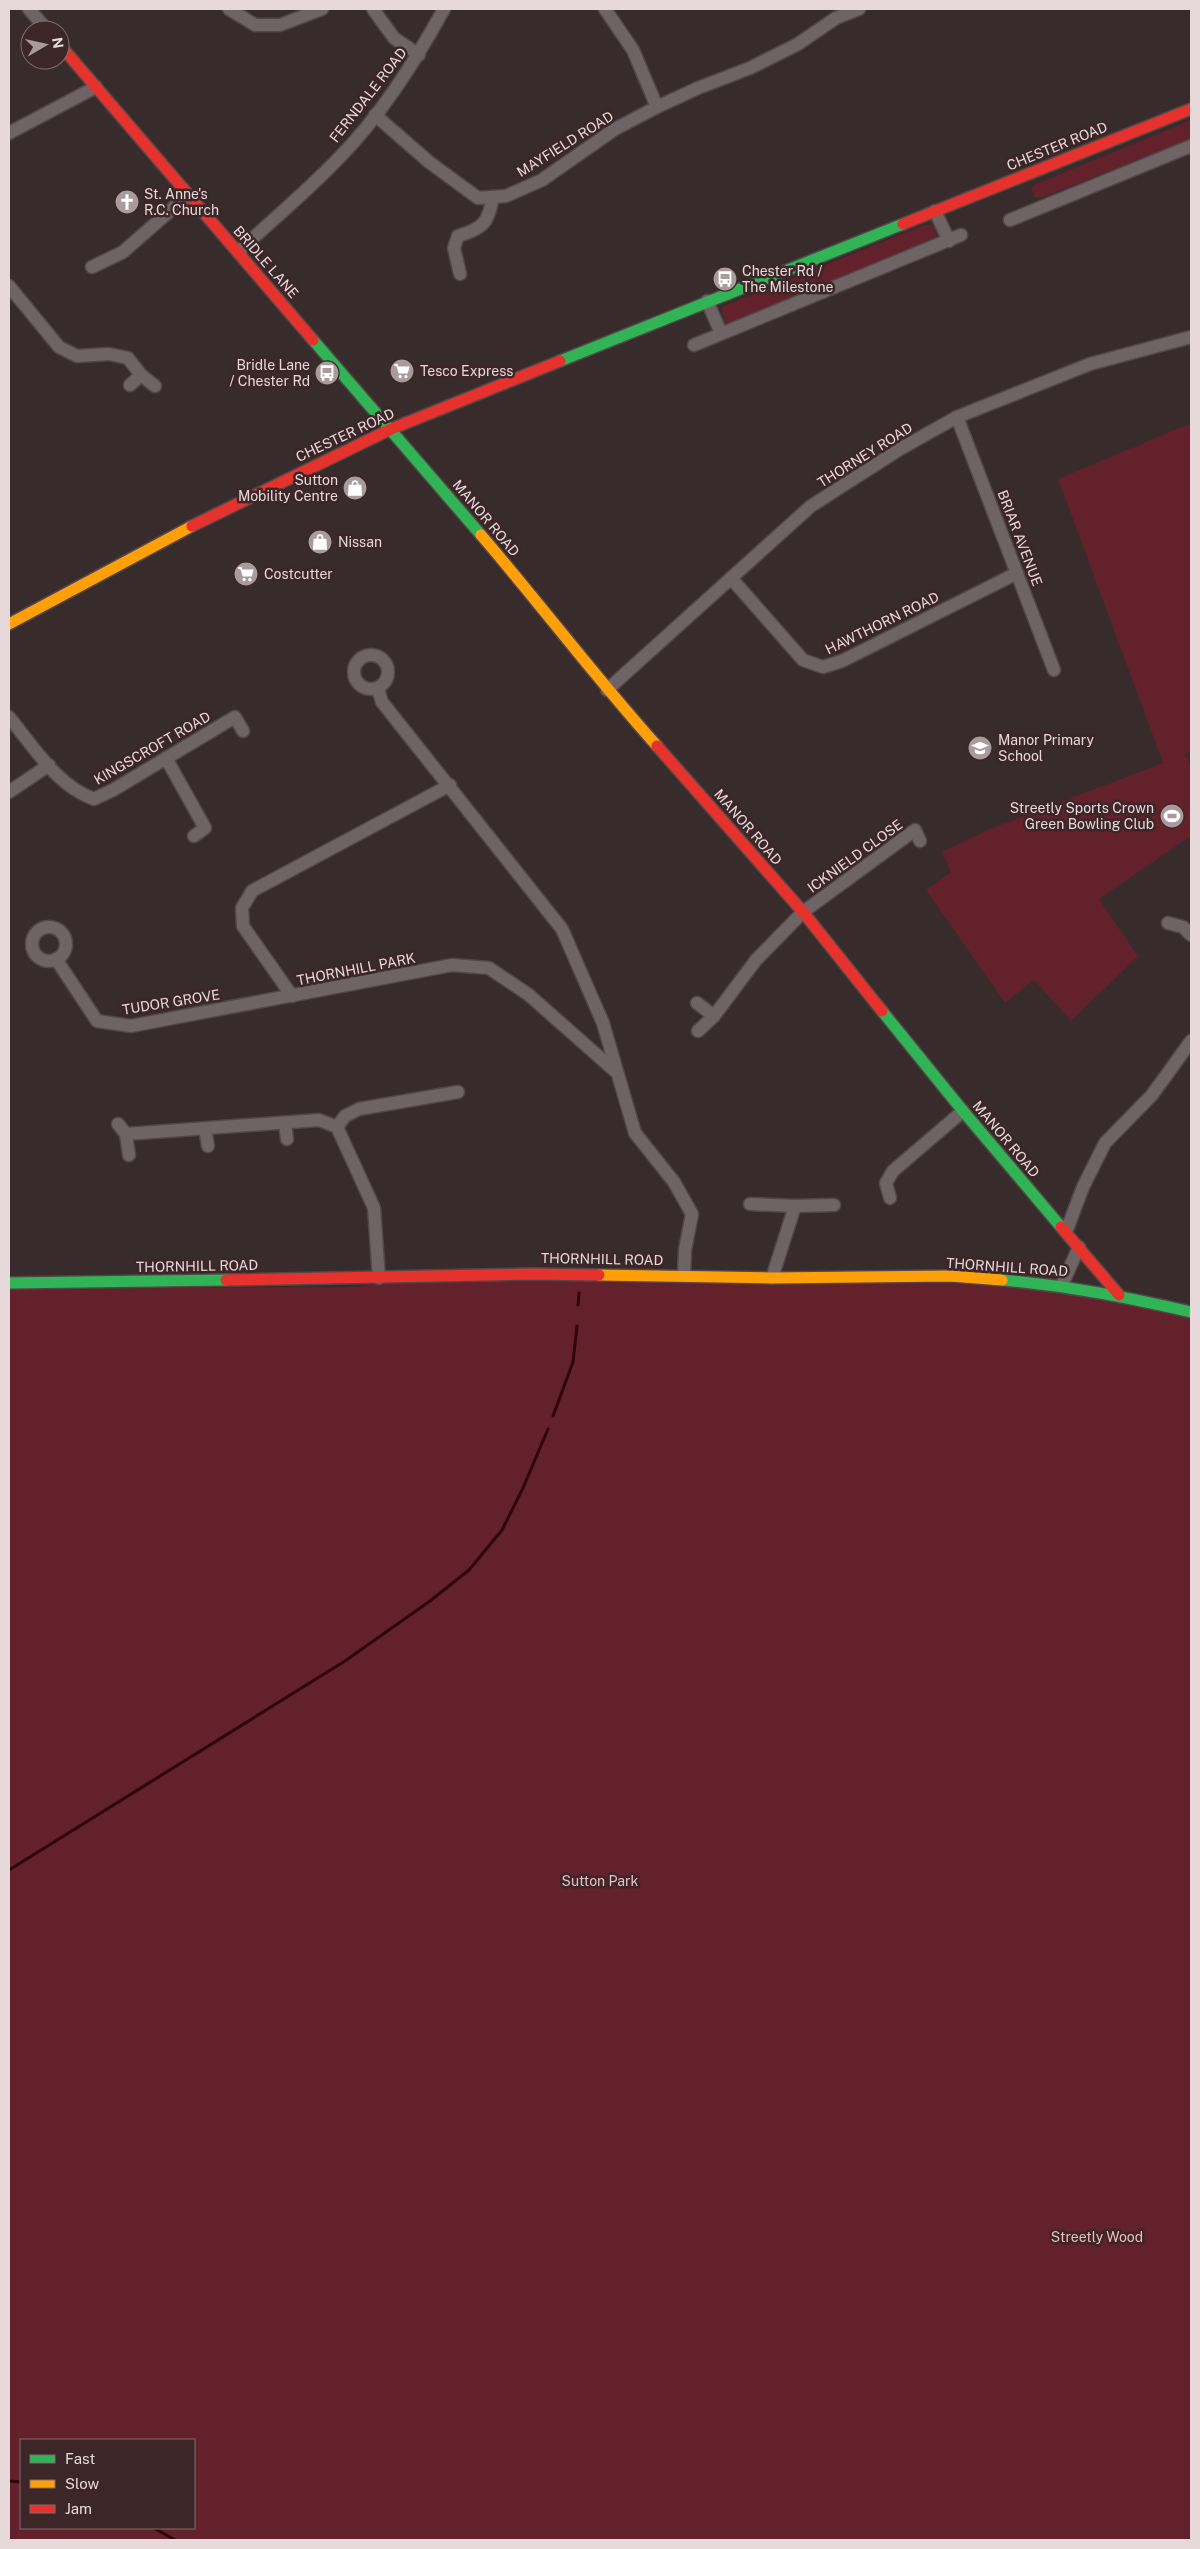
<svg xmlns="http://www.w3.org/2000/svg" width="1200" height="2549" font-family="'Public Sans',sans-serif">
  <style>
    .green { fill: #62212b; fill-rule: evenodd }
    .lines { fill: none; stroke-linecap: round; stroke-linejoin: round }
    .stream { stroke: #2e050c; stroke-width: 3 }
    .street-casing { stroke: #524748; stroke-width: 15 }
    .fast-casing { stroke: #524748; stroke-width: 14 }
    .slow-casing { stroke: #524748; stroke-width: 14 }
    .jam-casing { stroke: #524748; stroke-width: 14 }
    .street { stroke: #6e6465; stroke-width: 12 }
    .fast { stroke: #30b455; stroke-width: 11 }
    .slow { stroke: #ff9f0a; stroke-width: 11 }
    .jam { stroke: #e5322d; stroke-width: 11 }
    .labels { text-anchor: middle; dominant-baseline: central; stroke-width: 5; stroke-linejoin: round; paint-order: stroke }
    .street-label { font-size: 14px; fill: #e7d8d9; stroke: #3c2627 }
    .poi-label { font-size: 14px; fill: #e7d8d9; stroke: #3c2627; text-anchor: start }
    .park-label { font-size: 14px; fill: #f1bcbe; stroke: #3c2627 }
  </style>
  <rect width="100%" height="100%" fill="#372b2b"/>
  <g class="green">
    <polygon points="1191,120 1191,139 1043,197 1035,197 1031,190 1034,185"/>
    <polygon points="924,225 932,225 935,228 937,239 734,322 724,322 722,307"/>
    <polygon points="1191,423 1191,751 1185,754 1191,765 1191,836 1099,899 1138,956 1071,1021 1034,980 1005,1003 926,890 951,872 942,852 990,829 1163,763 1058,479"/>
    <path d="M534 1281 959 1284C1038 1288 1114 1299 1191 1318V2540H9V1289L357 1287 374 1284ZM21 2440H194V2528H21Z"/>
  </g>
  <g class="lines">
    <g class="stream">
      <polyline points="578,1305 579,1293"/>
      <polyline points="553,1416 573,1362 577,1326"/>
      <polyline points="9,1870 345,1661 430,1601 469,1570 502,1530 523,1488 548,1429"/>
      <polyline points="9,2481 21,2482"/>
      <polyline points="154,2528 175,2540"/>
    </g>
    <defs>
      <g id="street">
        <polyline points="29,9 47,30"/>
        <polyline points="229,9 255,25 280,25 322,9"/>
        <polyline points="373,9 394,38 419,55"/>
        <polyline points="605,9 633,50 657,107"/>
        <polyline points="375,115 429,162 478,198 506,196 542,180 615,129 657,107 698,88 750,68 798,44 836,18 859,9"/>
        <polyline points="9,133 96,87"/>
        <polyline points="935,211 949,241"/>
        <polyline points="1010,220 1191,146"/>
        <path d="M238 252C270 222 305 193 336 161 380 117 414 63 444 9"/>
        <polyline points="92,267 123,252 188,195"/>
        <path d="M460 274 454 248 458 236C484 228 488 223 493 197"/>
        <polyline points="9,286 59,347 77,356 109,354 128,358 141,375 155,386"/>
        <polyline points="707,301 721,333"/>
        <polyline points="694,345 961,235"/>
        <polyline points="130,385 141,375"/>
        <polyline points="957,417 1054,670"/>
        <polyline points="731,578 803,660 823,667 842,661 1017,573"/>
        <circle cx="371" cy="672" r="17"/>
        <polyline points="378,689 382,702 562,929 603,1023 635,1133 674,1182 692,1214 685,1250 684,1275"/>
        <polyline points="607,690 811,506 900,449 957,417 1090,364 1191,337"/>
        <path d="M9 717C33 746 57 786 94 799L113 790 235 717 243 731"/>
        <polyline points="166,758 205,828 194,836"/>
        <polyline points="9,792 49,765"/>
        <polyline points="1168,923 1183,927 1191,935"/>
        <circle cx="49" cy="944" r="17"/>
        <polyline points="56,959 97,1021 131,1026 452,965 489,968 529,995 615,1071"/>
        <polyline points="292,996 243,926 242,908 252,891 450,785"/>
        <polyline points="697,1003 714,1016"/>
        <polyline points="698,1031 714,1016 756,960 803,912 915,830 920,841"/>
        <polyline points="285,1123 287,1139"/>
        <polyline points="118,1124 126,1134 319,1120 337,1127 374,1208 379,1278"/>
        <polyline points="337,1127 345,1116 359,1109 458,1092"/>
        <polyline points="205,1129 208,1146"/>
        <polyline points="126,1134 129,1155"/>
        <polyline points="890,1198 886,1183 893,1171 963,1111"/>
        <polyline points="750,1204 795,1206 772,1278"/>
        <polyline points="795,1206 834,1205"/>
        <polyline points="1066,1232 1083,1187 1105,1143 1152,1095 1191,1041"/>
        <polyline points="1062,1285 1079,1247"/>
      </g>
      <g id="fast">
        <polyline points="313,340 481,535"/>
        <polyline points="560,361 903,224"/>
        <polyline points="882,1011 963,1111 1061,1227"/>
        <path d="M1002 1280C1069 1286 1126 1297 1191 1312"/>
        <polyline points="9,1283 226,1280"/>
      </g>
      <g id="slow">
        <path d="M481 535C541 605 596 678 657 746"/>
        <polyline points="9,624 192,526"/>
        <polyline points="599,1275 772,1278 950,1276 1002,1280"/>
      </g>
      <g id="jam">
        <polyline points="60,45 313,340"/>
        <polyline points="903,224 1191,109"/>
        <polyline points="192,526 391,429 560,361"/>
        <polyline points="657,746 803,912 882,1011"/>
        <polyline points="1061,1227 1119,1295"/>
        <polyline points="226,1280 532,1274 599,1275"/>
      </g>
    </defs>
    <use href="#street" class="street-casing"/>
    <use href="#fast" class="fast-casing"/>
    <use href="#slow" class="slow-casing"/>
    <use href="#jam" class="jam-casing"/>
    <use href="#street" class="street"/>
    <use href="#fast" class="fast"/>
    <use href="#slow" class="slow"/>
    <use href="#jam" class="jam"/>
  </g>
  <defs>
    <symbol id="church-disc" viewBox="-11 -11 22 22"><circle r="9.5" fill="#a99b9c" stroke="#3c2627"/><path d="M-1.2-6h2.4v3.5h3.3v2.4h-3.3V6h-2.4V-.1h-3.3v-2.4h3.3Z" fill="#fff"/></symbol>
    <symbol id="bus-disc" viewBox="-11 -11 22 22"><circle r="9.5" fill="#a99b9c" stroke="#3c2627"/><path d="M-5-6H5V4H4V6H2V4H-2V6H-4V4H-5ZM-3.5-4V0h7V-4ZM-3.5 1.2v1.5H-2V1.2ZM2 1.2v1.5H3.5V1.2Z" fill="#fff"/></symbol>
    <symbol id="supermarket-disc" viewBox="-11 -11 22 22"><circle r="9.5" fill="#a99b9c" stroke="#3c2627"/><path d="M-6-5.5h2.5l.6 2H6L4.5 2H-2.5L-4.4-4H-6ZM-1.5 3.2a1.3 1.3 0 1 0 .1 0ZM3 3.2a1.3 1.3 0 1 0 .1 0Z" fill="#fff"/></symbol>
    <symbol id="shop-disc" viewBox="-11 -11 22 22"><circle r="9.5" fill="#a99b9c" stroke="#3c2627"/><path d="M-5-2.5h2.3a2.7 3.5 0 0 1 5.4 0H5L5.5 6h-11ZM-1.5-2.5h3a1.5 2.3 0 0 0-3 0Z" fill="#fff"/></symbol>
    <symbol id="school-disc" viewBox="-11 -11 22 22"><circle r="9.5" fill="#a99b9c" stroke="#3c2627"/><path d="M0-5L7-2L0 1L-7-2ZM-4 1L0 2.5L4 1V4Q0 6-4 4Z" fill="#fff"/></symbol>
    <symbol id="stadium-disc" viewBox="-11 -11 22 22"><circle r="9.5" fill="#a99b9c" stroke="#3c2627"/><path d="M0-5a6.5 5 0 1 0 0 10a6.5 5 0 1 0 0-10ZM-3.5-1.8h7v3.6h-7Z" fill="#fff"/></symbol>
  </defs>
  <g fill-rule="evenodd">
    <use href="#church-disc" x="113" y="188" width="28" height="28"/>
    <use href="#bus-disc" x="711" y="265" width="28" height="28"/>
    <use href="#supermarket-disc" x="388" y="357" width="28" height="28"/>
    <use href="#bus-disc" x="313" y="359" width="28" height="28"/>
    <use href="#shop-disc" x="341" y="474" width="28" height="28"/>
    <use href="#shop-disc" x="306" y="528" width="28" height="28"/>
    <use href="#supermarket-disc" x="232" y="560" width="28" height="28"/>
    <use href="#school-disc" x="966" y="734" width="28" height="28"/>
    <use href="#stadium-disc" x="1158" y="802" width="28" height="28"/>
  </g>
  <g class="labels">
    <g class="street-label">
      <text transform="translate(368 95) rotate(-52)">FERNDALE ROAD</text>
      <text transform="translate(565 144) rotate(-32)">MAYFIELD ROAD</text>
      <text transform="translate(1057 146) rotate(-22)">CHESTER ROAD</text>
      <text transform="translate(266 262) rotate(49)">BRIDLE LANE</text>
      <text transform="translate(345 435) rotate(-25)">CHESTER ROAD</text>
      <text transform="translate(865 455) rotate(-32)">THORNEY ROAD</text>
      <text transform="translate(486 518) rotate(50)">MANOR ROAD</text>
      <text transform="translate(1020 538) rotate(69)">BRIAR AVENUE</text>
      <text transform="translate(882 623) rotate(-26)">HAWTHORN ROAD</text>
      <text transform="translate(152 748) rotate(-30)">KINGSCROFT ROAD</text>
      <text transform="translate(748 827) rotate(49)">MANOR ROAD</text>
      <text transform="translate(855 856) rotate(-36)">ICKNIELD CLOSE</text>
      <text transform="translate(356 969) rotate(-11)">THORNHILL PARK</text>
      <text transform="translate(171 1002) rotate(-9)">TUDOR GROVE</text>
      <text transform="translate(1006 1139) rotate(50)">MANOR ROAD</text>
      <text transform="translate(602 1259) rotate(1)">THORNHILL ROAD</text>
      <text transform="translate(197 1266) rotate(-1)">THORNHILL ROAD</text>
      <text transform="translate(1007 1267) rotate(4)">THORNHILL ROAD</text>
    </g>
    <g class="poi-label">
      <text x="144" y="194">St. Anne's<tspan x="144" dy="16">R.C. Church</tspan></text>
      <text x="742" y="271">Chester Rd /<tspan x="742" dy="16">The Milestone</tspan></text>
      <text x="310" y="365" text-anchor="end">Bridle Lane<tspan x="310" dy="16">/ Chester Rd</tspan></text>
      <text x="420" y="371">Tesco Express</text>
      <text x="338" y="480" text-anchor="end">Sutton<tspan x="338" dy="16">Mobility Centre</tspan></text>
      <text x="338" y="542">Nissan</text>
      <text x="264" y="574">Costcutter</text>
      <text x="998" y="740">Manor Primary<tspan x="998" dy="16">School</tspan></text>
      <text x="1154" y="808" text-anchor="end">Streetly Sports Crown<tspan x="1154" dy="16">Green Bowling Club</tspan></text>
    </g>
    <g class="park-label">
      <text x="600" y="1881">Sutton Park</text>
      <text x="1097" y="2237">Streetly Wood</text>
    </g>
  </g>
  <rect width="1200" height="2549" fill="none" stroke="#e7d8d9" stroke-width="20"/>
  <rect x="20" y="2439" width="175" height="90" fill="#3c2627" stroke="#806d6e"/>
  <rect x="30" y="2455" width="25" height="8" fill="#30b455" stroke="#806d6e"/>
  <text x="65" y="2464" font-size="15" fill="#e7d8d9">Fast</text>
  <rect x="30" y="2480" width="25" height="8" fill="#ff9f0a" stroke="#806d6e"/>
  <text x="65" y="2489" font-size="15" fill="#e7d8d9">Slow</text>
  <rect x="30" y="2505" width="25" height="8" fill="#e5322d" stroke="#806d6e"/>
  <text x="65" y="2514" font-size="15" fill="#e7d8d9">Jam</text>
  <g transform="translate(45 45) rotate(81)"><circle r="24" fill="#3c2627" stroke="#806d6e"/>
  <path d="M0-4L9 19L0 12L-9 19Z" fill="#a99b9c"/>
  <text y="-8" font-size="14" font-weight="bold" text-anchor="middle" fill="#e7d8d9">N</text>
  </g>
</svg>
